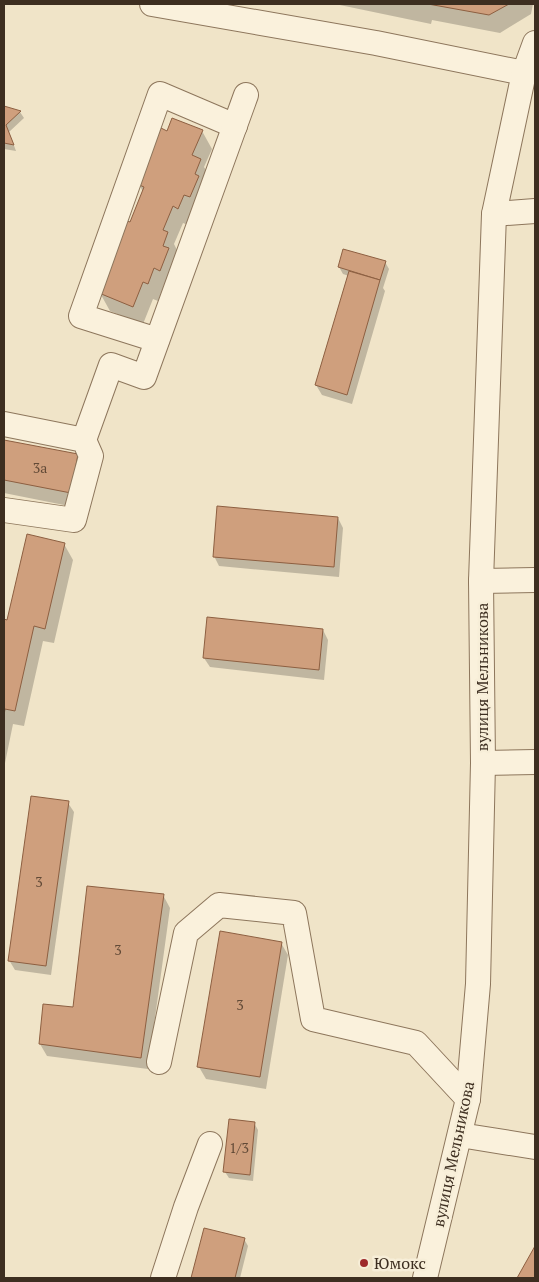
<svg xmlns="http://www.w3.org/2000/svg" width="539" height="1282" font-family="'PT Serif',serif">
  <style>
    .shadow { fill: #0003 }
    .building { fill: #cf9f7d; stroke: #8d5f41 }
    .lines { fill: none; stroke-linecap: round; stroke-linejoin: round }
    .minor-casing { stroke: #8d765c; stroke-width: 26 }
    .minor { stroke: #faf1dc; stroke-width: 24 }
    .poi-dot { fill: #9e2a2b; stroke: #f7eed8; stroke-width: 2 }
    .labels { text-anchor: middle; dominant-baseline: central; stroke-width: 5; stroke-linejoin: round; paint-order: stroke }
    .number-label { font-size: 14px; fill: #624a37 }
    .street-label { font-size: 16px; fill: #3d2e20; stroke: #f7eed8 }
    .poi-label { font-size: 16px; fill: #3d2e20; stroke: #f7eed8; text-anchor: start }
  </style>
  <rect width="100%" height="100%" fill="#f0e4c8"/>
  <g class="shadow">
    <polygon points="335,4 533,4 531,14 500,33 432,20 431,24"/>
    <polygon points="4,107 20,112 24,118 9,132 16,151 4,149"/>
    <polygon points="202,131 212,149 204,167 210,177 188,225 183,223 174,244 177,250 174,260 178,267 170,288 164,285 158,301 153,299 143,324 110,311 100,293 143,192 139,184 167,132"/>
    <polygon points="385,262 389,269 383,288 385,291 352,404 322,395 316,385 349,276 343,274 339,267"/>
    <polygon points="4,441 77,455 86,471 79,508 4,493"/>
    <polygon points="338,518 343,528 339,577 219,566 214,556"/>
    <polygon points="64,544 73,560 54,643 43,641 24,726 13,724 4,768 4,620 8,621"/>
    <polygon points="323,630 328,640 324,680 210,667 204,658"/>
    <polygon points="68,803 74,812 51,975 15,970 9,960"/>
    <polygon points="163,895 170,908 148,1069 47,1056 40,1044 74,1008"/>
    <polygon points="281,943 288,955 266,1089 206,1079 199,1067"/>
    <polygon points="254,1123 258,1130 253,1181 229,1178 225,1172"/>
    <polygon points="205,1230 244,1239 248,1246 240,1278 193,1278"/>
  </g>
  <g class="building">
    <polygon points="428,4 509,4 489,15"/>
    <polygon points="4,106 21,111 6,125 14,145 4,143"/>
    <polygon points="172,118 203,130 192,155 201,159 195,174 199,176 190,197 184,195 178,209 173,206 163,230 168,232 163,246 169,248 160,271 154,268 148,284 143,282 133,307 99,293 122,219 130,222 144,187 137,184 161,128 167,131"/>
    <polygon points="343,249 386,261 380,280 338,267"/>
    <polygon points="349,271 380,280 347,395 315,385"/>
    <polygon points="4,440 78,454 71,493 4,480"/>
    <polygon points="217,506 338,517 334,567 213,557"/>
    <polygon points="27,534 65,543 45,629 34,626 15,711 5,709 4,715 4,619 7,620"/>
    <polygon points="207,617 323,629 319,670 203,658"/>
    <polygon points="31,796 69,801 46,966 8,961"/>
    <polygon points="87,886 164,894 141,1058 39,1044 43,1004 73,1007"/>
    <polygon points="220,931 282,942 260,1077 197,1067"/>
    <polygon points="229,1119 255,1122 250,1175 223,1172"/>
    <polygon points="204,1228 245,1238 235,1278 191,1278"/>
    <polygon points="535,1246 535,1278 517,1278"/>
  </g>
  <g class="lines">
    <defs>
      <g id="minor">
        <polyline points="152,4 376,43 524,73"/>
        <polyline points="494,214 535,211"/>
        <polyline points="157,340 81,316 160,94 235,126"/>
        <polyline points="4,424 84,440 91,456 74,520 4,510"/>
        <polyline points="84,440 111,365 144,377 246,95"/>
        <polyline points="481,581 535,580"/>
        <polyline points="483,763 535,762"/>
        <polyline points="159,1062 186,933 219,905 294,913 313,1019 416,1043 468,1099"/>
        <polyline points="460,1135 535,1147"/>
        <polyline points="163,1278 186,1207 210,1144"/>
        <polyline points="425,1278 468,1099 478,984 483,763 481,581 494,214 524,73 535,43"/>
      </g>
    </defs>
    <use href="#minor" class="minor-casing"/>
    <use href="#minor" class="minor"/>
  </g>
  <circle class="poi-dot" cx="364" cy="1263" r="5"/>
  <g class="labels">
    <g class="number-label">
      <text x="40" y="467">3а</text>
      <text x="39" y="881">3</text>
      <text x="118" y="949">3</text>
      <text x="240" y="1004">3</text>
      <text x="239" y="1147">1/3</text>
    </g>
    <g class="street-label">
      <text transform="translate(482 677) rotate(-90)">вулиця Мельникова</text>
      <text transform="translate(453 1154) rotate(-78)">вулиця Мельникова</text>
    </g>
    <g class="poi-label">
      <text x="374" y="1263">Юмокс</text>
    </g>
  </g>
  <rect width="539" height="1282" fill="none" stroke="#3d2e20" stroke-width="10"/>
</svg>
